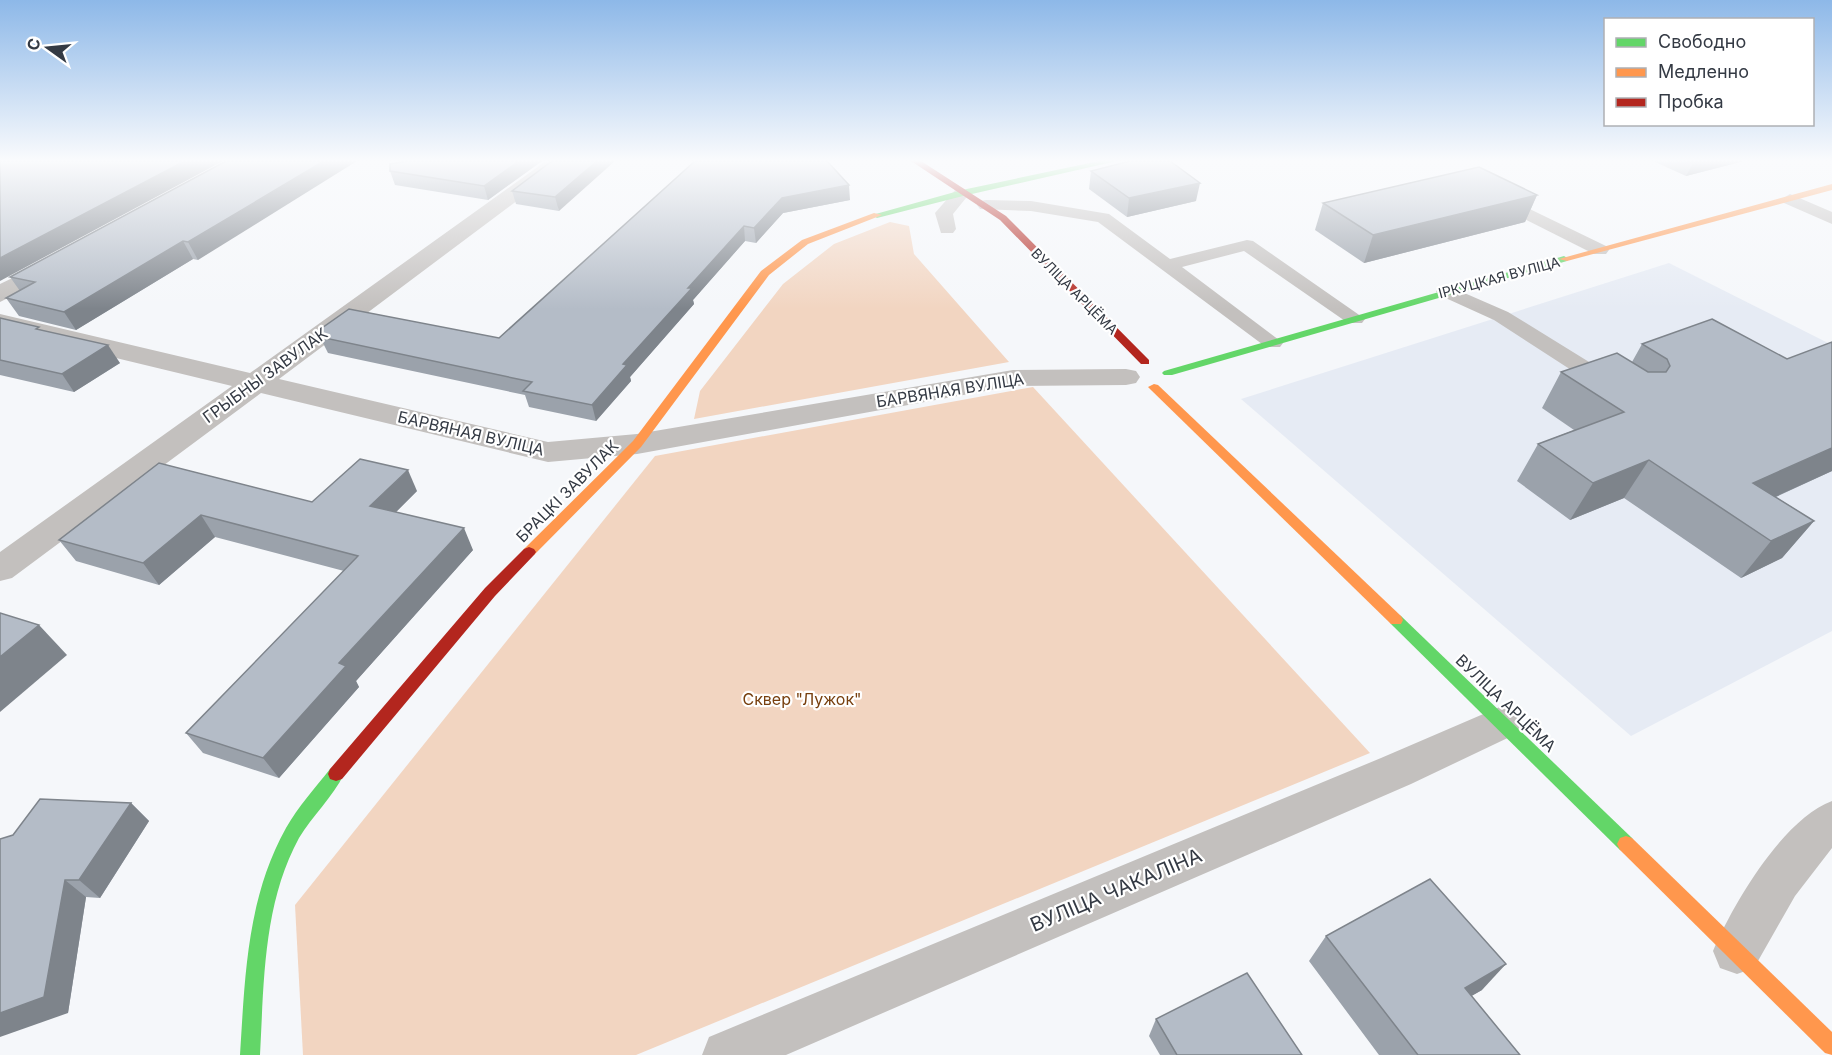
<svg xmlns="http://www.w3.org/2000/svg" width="1832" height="1055" font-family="Inter,sans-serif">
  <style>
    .built { fill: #e6ebf4 }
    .green { fill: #f2d5c1 }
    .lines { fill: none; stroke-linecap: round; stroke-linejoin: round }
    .lane { fill: #c3c0be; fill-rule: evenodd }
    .street { fill: #c3c0be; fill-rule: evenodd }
    .fast { fill: #63d668; fill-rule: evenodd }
    .slow { fill: #ff974d; fill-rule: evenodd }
    .jam { fill: #b3261e; fill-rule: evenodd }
    .wall { fill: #9ba2ab }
    .shaded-wall { fill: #7e848b }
    .building { fill: #b4bcc7; stroke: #7e848b; stroke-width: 1.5 }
    .labels { text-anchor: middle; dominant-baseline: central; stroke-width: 4.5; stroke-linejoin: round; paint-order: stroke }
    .far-street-label { font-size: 14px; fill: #343a44; stroke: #fff }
    .street-label { font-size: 16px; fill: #343a44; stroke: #fff }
    .park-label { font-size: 16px; fill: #773f0e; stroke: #fff }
    .near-street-label { font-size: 20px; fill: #343a44; stroke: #fff }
  </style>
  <rect width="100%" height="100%" fill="#f5f7fa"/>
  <polygon class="built" points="1669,263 1832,345 1832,631 1631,736 1241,399"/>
  <g class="green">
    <polygon points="890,222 909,226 914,254 1009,362 694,419 700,391 783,284 834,244"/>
    <polygon points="1033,387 1370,753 636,1055 303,1055 295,905 655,456"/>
  </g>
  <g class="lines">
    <g class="lane">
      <polygon points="962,188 970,193 953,214 956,229 953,233 941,233 935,213 956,189"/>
      <polygon points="1499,194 1606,246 1609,250 1606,254 1594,254 1493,203 1491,199 1493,195"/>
      <polygon points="1790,194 1832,212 1832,224 1784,203 1782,199"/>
      <polygon points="986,200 1031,201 1109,214 1170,259 1247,240 1253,241 1365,319 1362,323 1348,323 1244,251 1182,267 1283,343 1280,347 1266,347 1098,222 1031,211 980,209 977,205 980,201"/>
      <polygon points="1446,285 1508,312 1615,378 1618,383 1615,388 1599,388 1494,320 1439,295 1436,291"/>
    </g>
    <g class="street">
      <polygon points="546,161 570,161 279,379 548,442 637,434 1013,370 1126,369 1136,371 1140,377 1136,383 1126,385 1013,386 637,454 548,462 261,393 12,578 0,581 0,552 232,386 0,330 0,314 250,373"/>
      <polygon points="56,257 65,259 68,264 65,269 0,302 0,284"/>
      <polygon points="1502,706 1516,710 1522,722 1516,734 1411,784 786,1055 702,1055 709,1037 1381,758"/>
      <path d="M1832 801V848L1795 896 1754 968 1737 974 1720 968 1713 951C1733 904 1783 819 1832 801Z"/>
    </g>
    <g class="fast">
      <polygon points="1099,161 1117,161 963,196 877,218 872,215 962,190"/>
      <polygon points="1564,256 1569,259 1567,261 1172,375 1164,375 1162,373 1164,371"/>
      <polygon points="1396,614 1401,616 1632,838 1635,844 1632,850 1626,852 1620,850 1391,624 1389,620 1391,616"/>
      <path d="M336 767 342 769 344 774C333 797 312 816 299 838 263 904 264 982 260 1055H240C245 976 247 898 286 828 298 807 315 788 330 769Z"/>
    </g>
    <g class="slow">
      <polygon points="1832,184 1832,190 1567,261 1559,259"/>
      <polygon points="874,213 882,215 808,244 769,275 641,447 534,555 524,555 522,552 524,549 633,441 761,271 802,240"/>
      <polygon points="1154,384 1158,385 1401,616 1403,620 1401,624 1391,624 1150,389 1148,387"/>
      <polygon points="1626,836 1632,838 1832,1032 1832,1055 1825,1053 1620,850 1617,844 1620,838"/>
    </g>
    <g class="jam">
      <polygon points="911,161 921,161 1006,216 1149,360 1149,364 1141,364 1000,220"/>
      <polygon points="529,547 534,549 536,552 534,555 495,596 342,779 336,781 330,779 328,774 330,769 485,588 524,549"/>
    </g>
  </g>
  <g class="wall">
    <polygon points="226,161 198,260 193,259 76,330 19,316 6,298 20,291 10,277"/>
    <polygon points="408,161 542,161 488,200 395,185 390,171"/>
    <polygon points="552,161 559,211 516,204 512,191"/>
    <polygon points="695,161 850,200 783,213 756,243 745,241 693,300 694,304 630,377 631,381 596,421 529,407 525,395 328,353 320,337 499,338"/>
    <polygon points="1653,161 1744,161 1686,176"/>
    <polygon points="1091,171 1196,201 1127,217 1089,189"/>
    <polygon points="1537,195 1525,222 1364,263 1315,230 1323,203"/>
    <polygon points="0,318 41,330 120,363 74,392 0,375"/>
    <polygon points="1832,342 1832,471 1776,497 1814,521 1782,558 1741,578 1624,498 1570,520 1517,481 1538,444 1574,430 1542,408 1561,372 1632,362 1642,344 1787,359"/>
    <polygon points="159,463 312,502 417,491 396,512 473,550 356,681 359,687 279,778 203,753 186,733 344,571 215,537 159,585 76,561 59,540"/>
    <polygon points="131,803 149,821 100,898 86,897 68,1013 0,839"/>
    <polygon points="1326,936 1482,990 1471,996 1520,1055 1379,1055 1309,961"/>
    <polygon points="1156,1019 1302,1055 1160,1055 1149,1036"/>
  </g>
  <g class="shaded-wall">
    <polygon points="185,161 223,161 0,281 0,258"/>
    <polygon points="324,161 357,161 198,260 188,242"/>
    <polygon points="519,161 542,161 488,200 484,186"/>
    <polygon points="597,161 615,161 559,211 555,197"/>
    <polygon points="1701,161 1744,161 1686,176 1693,163"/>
    <polygon points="1200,183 1196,201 1127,217 1129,198"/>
    <polygon points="849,185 850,200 783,213 756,243 754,228 782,198"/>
    <polygon points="1537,195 1525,222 1364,263 1373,235"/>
    <polygon points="744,226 745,241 693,300 694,304 630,377 631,381 596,421 592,405 623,364 688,288"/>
    <polygon points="183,241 193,259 76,330 64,312"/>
    <polygon points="108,345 120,363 74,392 62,374"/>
    <polygon points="1832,448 1832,471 1733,516 1753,483"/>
    <polygon points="1649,460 1624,498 1570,520 1593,483"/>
    <polygon points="408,470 417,491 381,527 370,506"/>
    <polygon points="201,515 215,537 159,585 143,563"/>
    <polygon points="1814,521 1782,558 1741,578 1771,541"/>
    <polygon points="464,528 473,550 356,681 359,687 279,778 263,758 339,663"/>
    <polygon points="39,625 67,655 0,712 0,657"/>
    <polygon points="131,803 149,821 100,898 79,880"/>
    <polygon points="65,880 86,897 68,1013 0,1037 0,1013"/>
    <polygon points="1506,964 1482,990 1442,1013 1465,988"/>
  </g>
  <g class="building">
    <polygon points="0,161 185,161 0,258"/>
    <polygon points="226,161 324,161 188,242 183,241 64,312 6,298 35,282 10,277"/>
    <polygon points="408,161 519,161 484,186 390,171 390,164"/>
    <polygon points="552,161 597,161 555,197 512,191"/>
    <polygon points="695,161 827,161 849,185 782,198 754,228 744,226 688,288 692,288 623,364 627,365 592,405 523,391 532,382 320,337 322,328 349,309 499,338"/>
    <polygon points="1130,161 1170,161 1200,183 1129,198 1091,171"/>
    <polygon points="1688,161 1701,161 1693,163"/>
    <polygon points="1479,167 1537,195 1373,235 1323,203"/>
    <polygon points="0,318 39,327 36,329 108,345 62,374 0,360"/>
    <polygon points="1712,319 1787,359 1832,342 1832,448 1753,483 1814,521 1771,541 1649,460 1593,483 1538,444 1624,412 1561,372 1617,353 1648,372 1666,372 1670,366 1667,359 1642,344"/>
    <polygon points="360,459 408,470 370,506 464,528 339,663 346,666 263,758 186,733 358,556 201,515 143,563 59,540 159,463 312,502"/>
    <polygon points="0,613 39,625 0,657"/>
    <polygon points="40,799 131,803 79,880 65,880 44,997 0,1013 0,839 13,835"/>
    <polygon points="1430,879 1506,964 1465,988 1520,1055 1418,1055 1326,936"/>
    <polygon points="1247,973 1302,1055 1177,1055 1156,1019"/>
  </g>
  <linearGradient id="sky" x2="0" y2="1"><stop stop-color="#8db8e8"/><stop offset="0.52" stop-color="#fafbfd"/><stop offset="1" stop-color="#fafbfd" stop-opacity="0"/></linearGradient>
  <rect width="1832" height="309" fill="url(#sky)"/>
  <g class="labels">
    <g class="far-street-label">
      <text transform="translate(1499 277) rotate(-15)">ІРКУЦКАЯ ВУЛІЦА</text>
      <text transform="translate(1075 291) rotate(45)">ВУЛІЦА АРЦЁМА</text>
    </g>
    <g class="street-label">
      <text transform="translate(265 375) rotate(-36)">ГРЫБНЫ ЗАВУЛАК</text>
      <text transform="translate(950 390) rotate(-9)">БАРВЯНАЯ ВУЛІЦА</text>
      <text transform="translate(471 433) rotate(13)">БАРВЯНАЯ ВУЛІЦА</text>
      <text transform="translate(567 491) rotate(-45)">БРАЦКІ ЗАВУЛАК</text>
      <text transform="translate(1506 703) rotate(44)">ВУЛІЦА АРЦЁМА</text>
    </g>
    <g class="park-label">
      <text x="802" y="699">Сквер "Лужок"</text>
    </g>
    <g class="near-street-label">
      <text transform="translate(1116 890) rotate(-23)">ВУЛІЦА ЧАКАЛІНА</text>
    </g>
  </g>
  <rect x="1604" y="18" width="210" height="108" fill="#ffffff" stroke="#aeb0b4" stroke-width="1.5"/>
  <rect x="1616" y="38" width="30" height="9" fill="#63d668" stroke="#aeb0b4" stroke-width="1.5"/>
  <text x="1658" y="48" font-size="18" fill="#343a44">Свободно</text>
  <rect x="1616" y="68" width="30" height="9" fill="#ff974d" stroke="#aeb0b4" stroke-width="1.5"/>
  <text x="1658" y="78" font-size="18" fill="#343a44">Медленно</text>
  <rect x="1616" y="98" width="30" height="9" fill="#b3261e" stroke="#aeb0b4" stroke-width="1.5"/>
  <text x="1658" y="108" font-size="18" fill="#343a44">Пробка</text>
  <g transform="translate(48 48) rotate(285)" stroke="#ffffff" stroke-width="4.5" paint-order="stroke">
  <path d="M0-4.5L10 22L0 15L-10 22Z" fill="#343a44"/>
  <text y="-9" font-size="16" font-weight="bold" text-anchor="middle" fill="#343a44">С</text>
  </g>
</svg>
